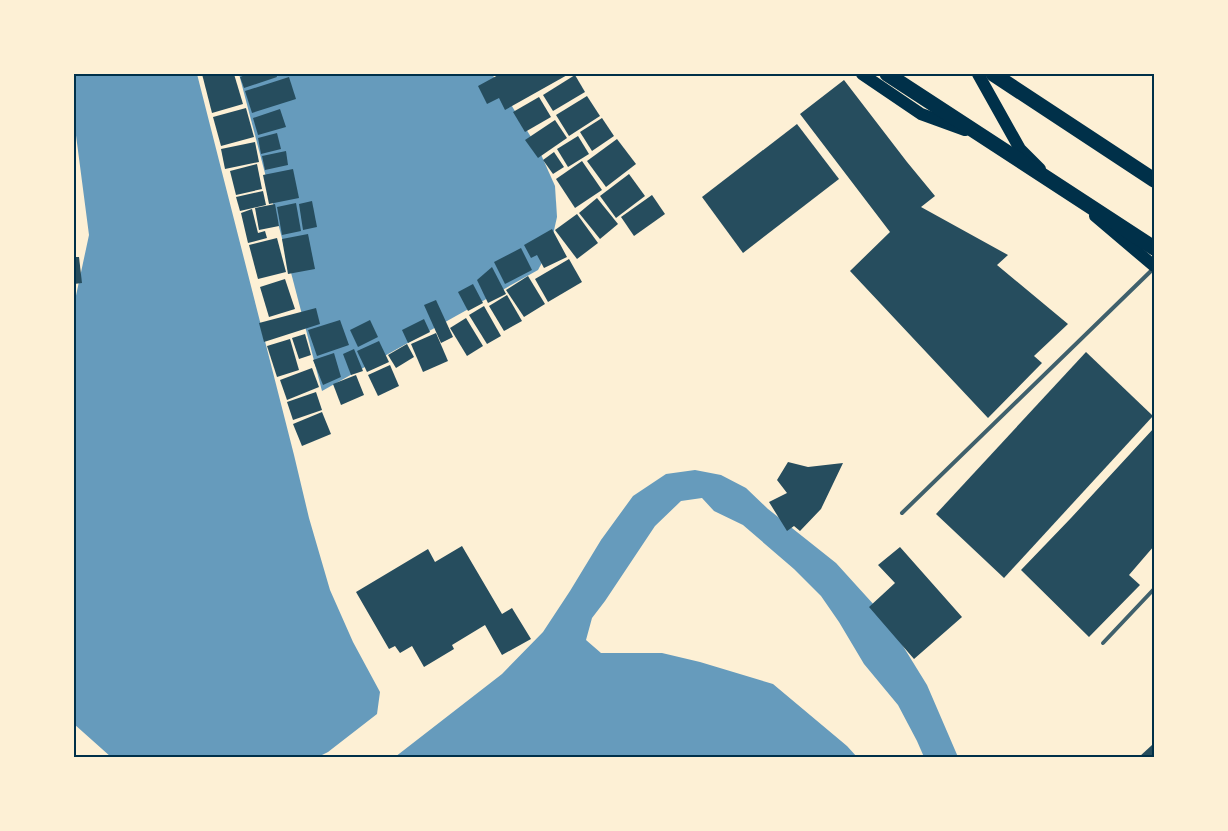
<svg xmlns="http://www.w3.org/2000/svg" width="1228" height="831" font-family="Lato,sans-serif">
  <style>
    .water { fill: #669bbc }
    .building { fill: #264d5e }
    .lines { fill: none; stroke-linecap: round; stroke-linejoin: round }
    .service { stroke: #3f606c; stroke-width: 4 }
    .primary { stroke: #003049; stroke-width: 12 }
    .motorway { stroke: #003049; stroke-width: 15 }
    .neatline { fill: none; stroke: #003049; stroke-width: 2 }
  </style>
  <rect width="100%" height="100%" fill="#fdf0d5"/>
  <g class="water">
    <polygon points="75,74 197,74 294,455 309,518 330,590 353,642 380,692 377,714 328,752 318,757 111,757 74,724 74,305 89,235 74,120"/>
    <polygon points="239,74 492,74 539,150 555,186 557,217 550,248 538,270 322,391"/>
    <polygon points="695,470 721,475 746,488 768,509 836,563 885,617 927,685 958,757 924,757 917,741 898,705 864,664 839,622 821,596 794,569 743,525 714,511 702,498 681,501 655,526 605,601 592,618 586,640 601,653 662,653 700,662 773,684 847,746 857,757 395,757 502,674 543,632 570,591 601,540 633,496 666,474"/>
  </g>
  <g class="building">
    <polygon points="202,74 234,74 243,104 212,113"/>
    <polygon points="248,74 276,74 277,77 244,88 240,77"/>
    <polygon points="500,74 569,74 505,110 499,98 487,104 478,86"/>
    <polygon points="575,75 585,92 553,111 543,95"/>
    <polygon points="289,77 296,99 252,113 245,91"/>
    <polygon points="844,80 907,162 935,196 921,207 1008,255 997,265 1068,324 1034,356 1042,363 988,418 850,271 890,232 800,114"/>
    <polygon points="587,96 600,116 569,136 556,115"/>
    <polygon points="539,97 551,117 525,132 513,112"/>
    <polygon points="246,108 254,137 221,146 213,117"/>
    <polygon points="280,109 286,127 258,135 253,118"/>
    <polygon points="602,118 614,136 592,151 580,132"/>
    <polygon points="555,120 567,138 538,158 525,140"/>
    <polygon points="797,124 839,179 743,253 702,197"/>
    <polygon points="277,133 281,149 261,154 258,138"/>
    <polygon points="578,136 589,154 568,167 557,149"/>
    <polygon points="617,139 636,164 606,187 587,161"/>
    <polygon points="255,142 259,162 225,169 221,149"/>
    <polygon points="286,151 288,165 265,170 262,156"/>
    <polygon points="554,152 564,167 553,174 543,160"/>
    <polygon points="582,161 602,190 575,208 556,179"/>
    <polygon points="257,164 262,189 236,195 230,171"/>
    <polygon points="293,169 299,198 269,204 263,175"/>
    <polygon points="629,174 645,196 616,218 600,196"/>
    <polygon points="263,191 266,205 240,211 236,197"/>
    <polygon points="652,195 665,214 634,236 621,217"/>
    <polygon points="597,198 618,224 600,239 579,213"/>
    <polygon points="312,201 317,227 303,230 299,204"/>
    <polygon points="296,203 301,231 282,235 277,207"/>
    <polygon points="275,204 279,226 259,230 255,208"/>
    <polygon points="252,209 258,233 265,231 267,238 248,243 241,213"/>
    <polygon points="577,214 598,243 577,259 555,230"/>
    <polygon points="552,229 567,257 544,268 537,255 531,258 524,245"/>
    <polygon points="308,234 315,269 288,274 282,239"/>
    <polygon points="277,238 286,272 258,279 249,245"/>
    <polygon points="521,248 532,270 505,284 494,262"/>
    <polygon points="74,257 79,257 82,283 74,284"/>
    <polygon points="569,259 582,282 548,302 535,279"/>
    <polygon points="492,267 506,294 488,303 477,280"/>
    <polygon points="528,276 545,304 524,317 506,290"/>
    <polygon points="285,279 295,309 269,317 260,287"/>
    <polygon points="473,284 483,303 468,311 458,292"/>
    <polygon points="507,295 522,321 504,331 489,306"/>
    <polygon points="436,300 453,337 441,343 424,305"/>
    <polygon points="484,306 501,336 487,344 469,315"/>
    <polygon points="316,308 320,324 264,342 259,323"/>
    <polygon points="466,318 483,346 467,356 450,328"/>
    <polygon points="424,319 430,332 408,343 402,330"/>
    <polygon points="340,320 349,345 317,356 308,330"/>
    <polygon points="370,320 378,337 358,347 350,330"/>
    <polygon points="436,333 448,361 423,372 411,344"/>
    <polygon points="305,334 311,355 299,359 292,338"/>
    <polygon points="290,339 299,370 277,377 267,346"/>
    <polygon points="379,341 389,362 367,372 357,351"/>
    <polygon points="407,344 414,357 396,368 388,355"/>
    <polygon points="354,349 363,371 351,375 343,354"/>
    <polygon points="1086,352 1153,416 1004,578 936,514"/>
    <polygon points="334,353 341,377 323,385 313,360"/>
    <polygon points="390,365 399,386 378,396 368,375"/>
    <polygon points="312,368 319,387 287,400 280,380"/>
    <polygon points="356,375 364,395 341,405 333,384"/>
    <polygon points="316,392 322,410 293,420 287,402"/>
    <polygon points="322,412 331,434 302,446 293,424"/>
    <polygon points="1154,428 1154,546 1129,575 1140,585 1089,637 1021,570 1071,518"/>
    <polygon points="788,462 808,467 843,463 821,509 800,531 794,526 787,531 769,502 787,493 777,480"/>
    <polygon points="462,546 502,614 512,608 531,639 502,655 485,625 452,645 454,649 424,667 412,646 400,653 395,646 389,649 356,592 428,549 435,562"/>
    <polygon points="900,547 962,617 914,659 869,607 895,583 878,565"/>
    <polygon points="1152,745 1154,747 1154,757 1139,757"/>
  </g>
  <g class="lines">
    <g class="service">
      <polyline points="902,513 1153,269"/>
      <polyline points="1103,643 1154,589"/>
    </g>
    <g class="primary">
      <polyline points="862,74 921,114 965,130"/>
      <polyline points="978,74 1020,149 1040,169"/>
      <polyline points="1095,216 1154,266"/>
    </g>
    <g class="motorway">
      <polyline points="887,74 1154,248"/>
      <polyline points="993,74 1154,180"/>
    </g>
  </g>
  <rect width="1228" height="831" fill="none" stroke="#fdf0d5" stroke-width="150"/>
  <rect x="75" y="75" width="1078" height="681" class="neatline"/>
</svg>
